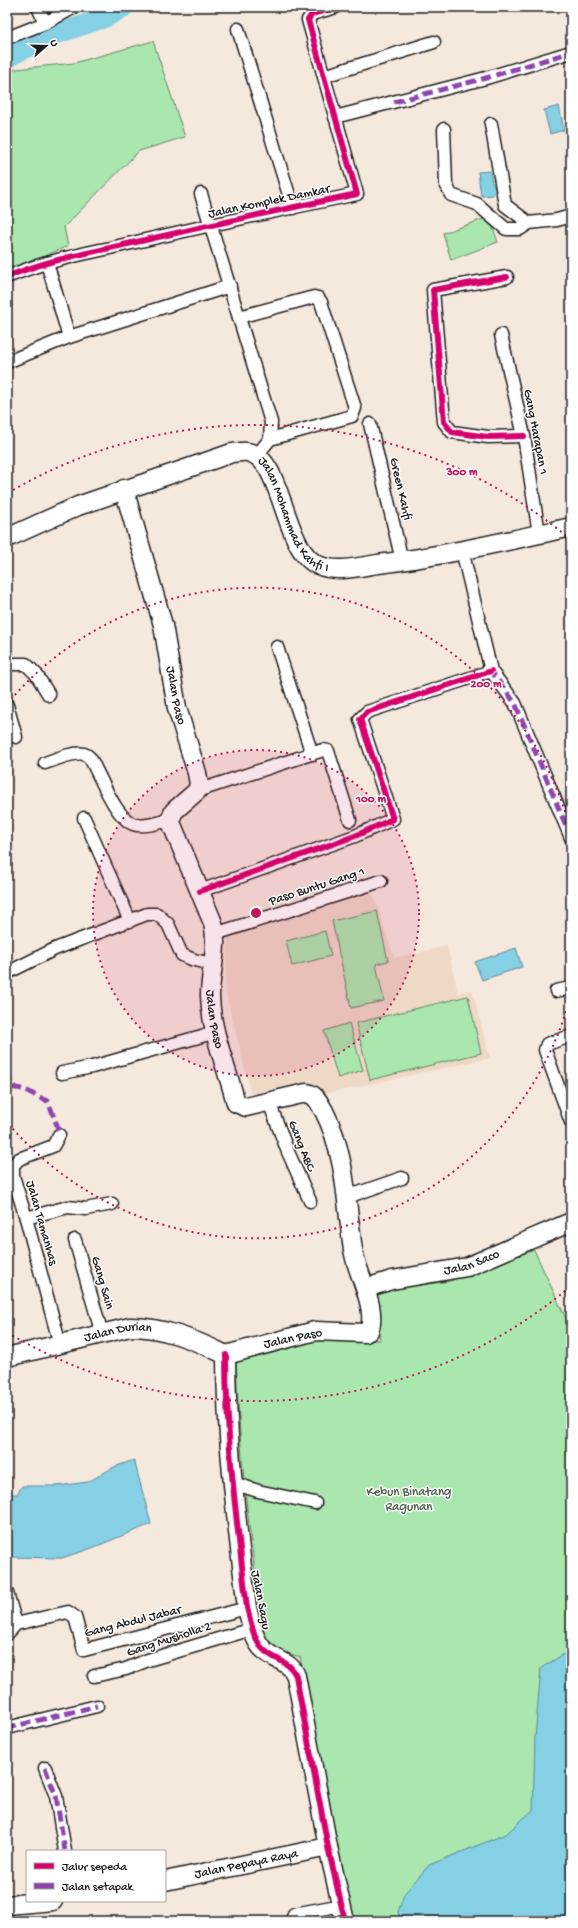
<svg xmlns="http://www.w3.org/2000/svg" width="578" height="1928" font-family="'Gochi Hand',sans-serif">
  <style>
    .built { fill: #eed8c6 }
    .green { fill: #a9e7ae; stroke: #628265 }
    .water { fill: #86d0e6; stroke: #5c8895 }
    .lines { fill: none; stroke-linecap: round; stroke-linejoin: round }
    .river { stroke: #86d0e6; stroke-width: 20 }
    .street-casing { stroke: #1c1c1c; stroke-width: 15 }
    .secondary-casing { stroke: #1c1c1c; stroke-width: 21 }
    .street { stroke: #fff; stroke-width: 12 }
    .secondary { stroke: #fff; stroke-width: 18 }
    .quiet { stroke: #8e44ad; stroke-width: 5; stroke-dasharray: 10 5; stroke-linecap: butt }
    .cycleway-casing { stroke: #fff; stroke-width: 8 }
    .cycleway { stroke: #d6006c; stroke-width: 6 }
    .ring { fill: none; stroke: #c2185b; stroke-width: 2; stroke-dasharray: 2 4 }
    .labels { text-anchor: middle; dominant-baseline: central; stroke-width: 3; stroke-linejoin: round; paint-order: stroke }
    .street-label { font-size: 13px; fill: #1c1c1c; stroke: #fff }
    .park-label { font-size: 13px; fill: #4d634f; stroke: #fff }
    .centre { fill: #c2185b; stroke: #fff; stroke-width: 2 }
    .ring-label { font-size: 12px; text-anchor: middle; font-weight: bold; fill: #c2185b; stroke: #fff; stroke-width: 3; stroke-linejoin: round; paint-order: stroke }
  </style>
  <rect width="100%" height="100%" fill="#f5e8dd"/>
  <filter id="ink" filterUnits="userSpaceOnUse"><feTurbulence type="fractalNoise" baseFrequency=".025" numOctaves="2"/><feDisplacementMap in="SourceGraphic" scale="8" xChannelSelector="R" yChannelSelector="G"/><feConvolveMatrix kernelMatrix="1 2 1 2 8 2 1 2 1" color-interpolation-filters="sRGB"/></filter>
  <g filter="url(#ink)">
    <polygon class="built" points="372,889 394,958 447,946 458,993 472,990 490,1058 255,1109 225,990 228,935"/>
    <g class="green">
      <polygon points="153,41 185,137 139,151 64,227 68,246 7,272 7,70 74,63"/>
      <polygon points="489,217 498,242 451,260 443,233"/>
      <polygon points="377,911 388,961 376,964 384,1001 351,1008 332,921"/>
      <polygon points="325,931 331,956 292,966 286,941"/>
      <polygon points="468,996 481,1053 370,1080 356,1023"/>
      <polygon points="349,1023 363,1070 338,1078 324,1031"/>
      <path d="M534 1250 571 1329V1921H353L339 1868 300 1657 266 1646C251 1551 239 1455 236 1359L300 1341 380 1340 371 1292 450 1281Z"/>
    </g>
    <g class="water">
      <polygon points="559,106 564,130 550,134 544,110"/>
      <polygon points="490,171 492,183 496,189 493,195 481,196 478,172"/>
      <polygon points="516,948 522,967 482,980 475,962"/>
      <polygon points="134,1460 151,1524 92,1548 62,1558 7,1557 7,1494 17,1494 22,1486 57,1486 88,1482 114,1467"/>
      <polygon points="564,1654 571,1655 571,1921 401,1921 398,1912 404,1894 429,1865 506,1834 533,1810 535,1738 541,1668"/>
    </g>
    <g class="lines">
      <polyline class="river" points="7,58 45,38 107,17 124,7"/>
      <defs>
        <g id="street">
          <polyline points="38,7 45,23"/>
          <polyline points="238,29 293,208"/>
          <polyline points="7,38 45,23 75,7"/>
          <polyline points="324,76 434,42"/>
          <polyline points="335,117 486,78 571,52"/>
          <polyline points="491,124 505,205 529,223"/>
          <polyline points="444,129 446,184 451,195 477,204 506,229 520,229 529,223 557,220 571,216"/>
          <polyline points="201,194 271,422 270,439 257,455"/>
          <polyline points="47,263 69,337"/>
          <path d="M7 277C44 261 84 254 123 245 201 227 279 210 357 194L308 20 312 14 336 7"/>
          <polyline points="507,277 433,290 444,422 452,432 488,437 524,436"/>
          <polyline points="239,317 314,297 318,298 321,302 355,408 352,416 270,439"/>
          <polyline points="501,335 524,436 539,534"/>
          <polyline points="7,362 69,337 230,286"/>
          <polyline points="370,424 402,561"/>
          <polyline points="462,550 491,671 515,703 571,838"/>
          <polyline points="277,647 312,754"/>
          <polyline points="7,664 26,664 36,674 49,695"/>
          <polyline points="7,705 16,737"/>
          <path d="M45 763C54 760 75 751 84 754 91 756 93 764 96 770 104 785 119 823 137 825 147 827 159 822 170 820"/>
          <polyline points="197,791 323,750 328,751 350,820"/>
          <polyline points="84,818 130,921"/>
          <polyline points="200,891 355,836 393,819 360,719 367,712 491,671"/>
          <polyline points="215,934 381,881"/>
          <polyline points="7,973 55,949 147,914 157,914 168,924 182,955 194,960 213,964"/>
          <polyline points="556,991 571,988"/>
          <polyline points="571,1036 547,1044 545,1050 571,1122"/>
          <polyline points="62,1073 92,1067 216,1032"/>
          <polyline points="269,1102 288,1152 310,1201"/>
          <polyline points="59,1135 53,1146 19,1159 13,1165 13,1176 26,1218 60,1345"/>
          <polyline points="347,1197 402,1178"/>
          <polyline points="26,1218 68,1207 86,1209 112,1204"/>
          <polyline points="75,1240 102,1334"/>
          <polyline points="233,1483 258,1491 315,1503"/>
          <polyline points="7,1593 16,1624"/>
          <polyline points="7,1634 16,1624 68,1612 75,1617 84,1650 247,1608"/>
          <polyline points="94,1676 126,1669 148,1660 252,1629"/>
          <polyline points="7,1728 97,1706"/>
          <polyline points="45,1768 56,1796 65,1851"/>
          <polyline points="292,1921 294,1914 342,1905"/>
        </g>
        <g id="secondary">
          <path id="s1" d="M124 489 163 625 177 708 197 773 199 784 197 791 174 811 170 820 213 923C219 947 210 972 210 996 211 1032 227 1068 236 1103L246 1107 306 1093C316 1094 319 1103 324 1111 341 1144 345 1181 349 1218 351 1230 351 1242 354 1254 358 1275 378 1309 369 1331L365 1333 315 1331 226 1355"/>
          <path id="s2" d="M7 538 78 506 232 453C236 453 242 451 247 452 283 456 283 551 318 565 336 573 359 567 378 564 443 556 507 541 571 527"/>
          <path id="s3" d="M366 1288 392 1280 467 1267 571 1222"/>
          <path d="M226 1355C226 1440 237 1524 247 1608 251 1622 253 1639 263 1649 274 1661 290 1660 296 1676L328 1847 345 1921"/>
          <path id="s4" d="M7 1357 130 1327C164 1327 195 1340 226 1355"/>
          <path id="s5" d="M165 1881 328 1847"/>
          <polyline points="7,1905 53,1901"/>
        </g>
      </defs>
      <use href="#street" class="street-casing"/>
      <use href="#secondary" class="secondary-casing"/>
      <use href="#street" class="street"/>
      <use href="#secondary" class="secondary"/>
      <g class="quiet">
        <polyline points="394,102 486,78 571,52"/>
        <polyline points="488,672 491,671 515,703 571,838"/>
        <path d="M7 1072 11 1082 15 1088C30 1089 34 1097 48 1101L59 1131V1135"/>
        <polyline points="7,1728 97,1706"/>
        <polyline points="45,1768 56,1796 65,1851"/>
      </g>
      <defs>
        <g id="cycleway">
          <path d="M7 277C44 261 84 254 123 245 201 227 279 210 357 194L308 20 312 14 336 7"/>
          <polyline points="507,277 433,290 444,422 452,432 488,437 524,436"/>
          <polyline points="200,891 355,836 393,819 360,719 367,712 491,671"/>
          <path d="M226 1355C226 1440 237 1524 247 1608 251 1622 253 1639 263 1649 274 1661 290 1660 296 1676L328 1847 345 1921"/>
        </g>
      </defs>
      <use href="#cycleway" class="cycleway-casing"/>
      <use href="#cycleway" class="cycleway"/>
    </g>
  </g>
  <circle cx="256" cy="913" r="163" fill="#c2185b" fill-opacity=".12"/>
  <g class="ring">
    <circle cx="256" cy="913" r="163"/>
    <path d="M571 994A325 325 0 0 1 7 1122M7 704A325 325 0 0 1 571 832"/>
    <path d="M570 1287A488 488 0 0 1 8 1333M8 493A488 488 0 0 1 570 539"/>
  </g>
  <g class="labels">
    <g class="street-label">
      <text transform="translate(269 202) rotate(-12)">Jalan Komplek Damkar</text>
      <text transform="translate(535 432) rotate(79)">Gang Harapan 1</text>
      <text transform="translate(400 489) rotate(77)">Green Kahfi</text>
      <text stroke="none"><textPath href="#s2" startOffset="338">Jalan Mohammad Kahfi I</textPath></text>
      <text stroke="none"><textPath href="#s1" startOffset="213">Jalan Paso</textPath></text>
      <text transform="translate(317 887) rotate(-18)">Paso Buntu Gang 1</text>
      <text stroke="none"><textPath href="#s1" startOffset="561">Jalan Paso</textPath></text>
      <text transform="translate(301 1146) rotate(68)">Gang ABC</text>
      <text transform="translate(41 1223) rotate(74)">Jalan Tamanhas</text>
      <text stroke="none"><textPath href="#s3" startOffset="109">Jalan Saco</textPath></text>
      <text transform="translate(102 1283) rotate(74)">Gang Sain</text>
      <text stroke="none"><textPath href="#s4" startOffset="114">Jalan Durian</textPath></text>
      <text transform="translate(293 1339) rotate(-12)">Jalan Paso</text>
      <text transform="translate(260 1600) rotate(79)">Jalan Sagu</text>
      <text transform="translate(133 1622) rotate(-14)">Gang Abdul Jabar</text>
      <text transform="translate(169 1640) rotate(-18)">Gang Musholla 2</text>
      <text stroke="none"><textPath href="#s5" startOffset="83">Jalan Pepaya Raya</textPath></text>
    </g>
    <g class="park-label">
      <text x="409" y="1492">Kebun Binatang<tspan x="409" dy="15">Ragunan</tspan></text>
    </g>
  </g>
  <circle cx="256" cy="913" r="6" class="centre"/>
  <g class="ring-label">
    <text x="462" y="475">300 m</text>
    <text x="486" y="687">200 m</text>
    <text x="371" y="802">100 m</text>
  </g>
  <rect width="578" height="1928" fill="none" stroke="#fff" stroke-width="24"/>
  <rect x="12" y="12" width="554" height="1904" fill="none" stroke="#1c1c1c" stroke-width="1.5" filter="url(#ink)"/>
  <rect x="26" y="1850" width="140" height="52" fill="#ffffff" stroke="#a4a4a4"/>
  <rect x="34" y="1863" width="20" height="6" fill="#d6006c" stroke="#a4a4a4"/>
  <text x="62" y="1870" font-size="12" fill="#1c1c1c">Jalur sepeda</text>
  <rect x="34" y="1883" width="20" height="6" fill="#8e44ad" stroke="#a4a4a4"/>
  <text x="62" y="1890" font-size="12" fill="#1c1c1c">Jalan setapak</text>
  <g transform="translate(46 46) rotate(70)" stroke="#ffffff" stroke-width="3" paint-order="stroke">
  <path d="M0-3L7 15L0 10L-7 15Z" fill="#1c1c1c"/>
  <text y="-6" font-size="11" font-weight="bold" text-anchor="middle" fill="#1c1c1c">U</text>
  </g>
</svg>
